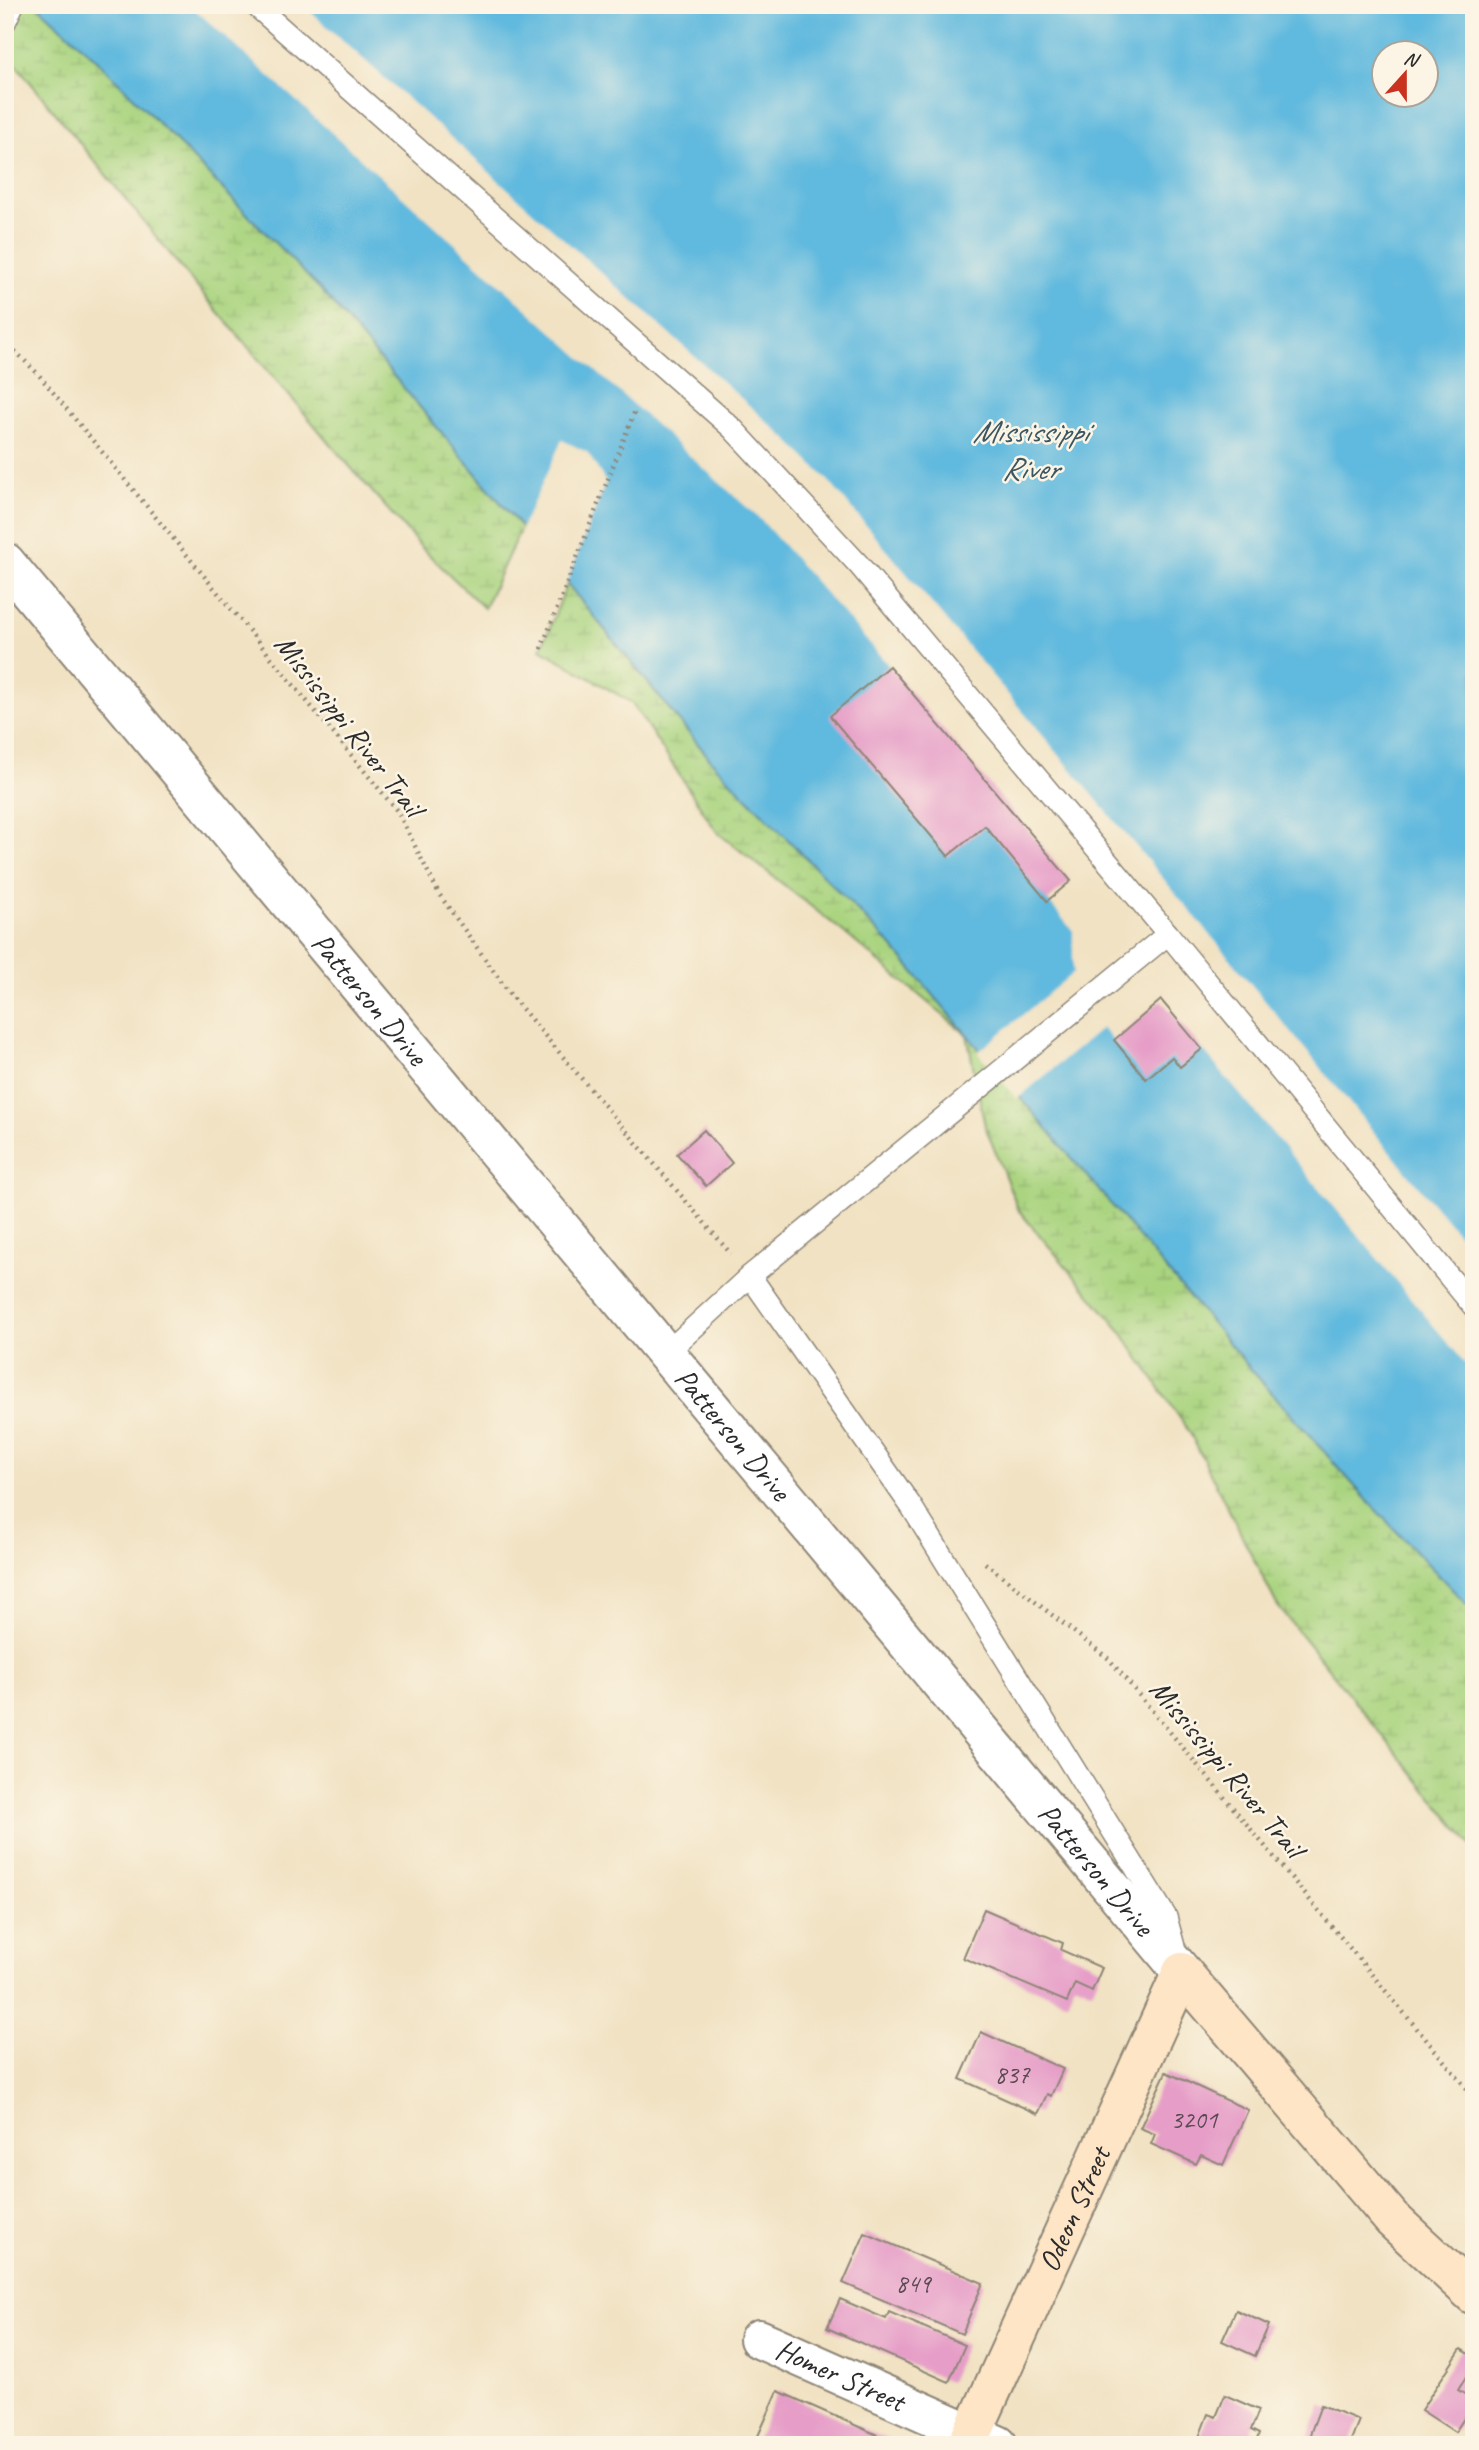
<svg xmlns="http://www.w3.org/2000/svg" width="1479" height="2450" font-family="Caveat,sans-serif">
  <style>
    .wetland { fill: url(#wetland-marsh); stroke: #6a8056; stroke-width: 2 }
    .water { fill: #61b9de; stroke: #467284; stroke-width: 2; fill-rule: evenodd }
    .pier { fill: #f1e2c3 }
    .building { fill: #e69ec8 }
    .lines { fill: none; stroke-linecap: round; stroke-linejoin: round }
    .lane-casing { stroke: #8e8677; stroke-width: 24 }
    .street-casing { stroke: #8e8677; stroke-width: 42 }
    .secondary-casing { stroke: #8e8677; stroke-width: 42 }
    .path { stroke: #8e8677; stroke-width: 4.5; stroke-dasharray: 2 5; stroke-linecap: butt }
    .lane { stroke: #fff; stroke-width: 21 }
    .street { stroke: #fff; stroke-width: 38 }
    .secondary { stroke: #fde5c5; stroke-width: 38 }
    .labels { text-anchor: middle; dominant-baseline: central; stroke-width: 5; stroke-linejoin: round; paint-order: stroke }
    .number-label { font-size: 26px; fill: #5a4852 }
    .street-label { font-size: 30px; fill: #2b2b2b; stroke: #fcf5e5 }
    .water-label { font-size: 32px; font-style: italic; fill: #3b5661; stroke: #fcf5e5 }
  </style>
  <defs>
    <pattern id="wetland-marsh" width="20" height="14" patternUnits="userSpaceOnUse" patternTransform="scale(1.75)"><rect width="20" height="14" fill="#aad480"/><path d="M1 5h8M5 5V1M11 12h8M15 12V8" fill="none" stroke="#92b66f"/></pattern>
  </defs>
  <rect width="100%" height="100%" fill="#fcf5e5"/>
  <filter id="ink" filterUnits="userSpaceOnUse"><feTurbulence type="fractalNoise" baseFrequency=".0143" numOctaves="2"/><feDisplacementMap in="SourceGraphic" scale="14" xChannelSelector="R" yChannelSelector="G"/><feConvolveMatrix kernelMatrix="1 2 1 2 8 2 1 2 1" color-interpolation-filters="sRGB"/></filter>
  <filter id="wash" filterUnits="userSpaceOnUse"><feTurbulence type="fractalNoise" baseFrequency=".00686" numOctaves="4" result="noise"/><feDisplacementMap in="SourceGraphic" scale="28" xChannelSelector="R" yChannelSelector="G"/><feGaussianBlur stdDeviation="1.57" result="paint"/><feColorMatrix in="noise" values="0 0 0 0 0 0 0 0 0 0 0 0 0 0 0 0 0 1.4 0 .05"/><feComposite in="paint" operator="in"/></filter>
  <g filter="url(#wash)">
    <rect width="100%" height="100%" fill="#f1e2c3"/>
    <g class="wetland">
      <polygon points="5,5 65,5 537,494 484,608 421,547 338,453 197,287 14,62 5,79"/>
      <polygon points="572,572 1474,1539 1474,1849 1277,1605 1190,1433 1121,1331 1019,1211 985,1126 967,1035 841,930 717,832 632,703 541,649"/>
    </g>
    <path class="water" d="M37 5H1474V1612L1375 1509 1248 1366 891 945 715 765 516 521 321 290 96 59ZM1384 52H1426V94H1384Z"/>
    <g class="pier">
      <polygon points="190,5 303,5 791,443 827,479 1203,926 1474,1253 1474,1374 1202,1049 1180,1067 1172,1058 1146,1079 1102,1028 1017,1099 978,1052 1073,973 1073,931 985,826 948,856 830,716 889,666 762,521"/>
      <polygon points="562,440 587,452 606,482 565,587 520,531"/>
    </g>
    <g id="blocks">
      <g class="building">
        <polygon points="889,666 1071,881 1047,901 985,826 948,856 830,716"/>
        <polygon points="1161,1000 1202,1049 1180,1067 1172,1057 1146,1079 1114,1040"/>
        <polygon points="704,1130 732,1163 706,1186 677,1154"/>
        <polygon points="984,1909 1063,1943 1061,1950 1102,1968 1092,1991 1075,1983 1067,2002 963,1958"/>
        <polygon points="981,2032 1063,2069 1051,2096 1047,2094 1038,2114 960,2079"/>
        <polygon points="1166,2072 1248,2110 1223,2165 1201,2155 1196,2164 1151,2144 1155,2134 1140,2128"/>
        <polygon points="865,2233 983,2283 962,2334 843,2283"/>
        <polygon points="840,2299 886,2319 889,2312 965,2345 949,2382 827,2328"/>
        <polygon points="1236,2310 1269,2325 1255,2356 1222,2341"/>
        <polygon points="1461,2349 1474,2357 1474,2365 1458,2390 1474,2400 1474,2403 1455,2432 1421,2410"/>
        <polygon points="778,2391 900,2445 754,2445"/>
        <polygon points="1225,2395 1259,2410 1251,2430 1259,2434 1255,2445 1196,2445 1208,2414 1216,2417"/>
        <polygon points="1321,2405 1359,2420 1349,2445 1306,2445"/>
      </g>
    </g>
  </g>
  <g filter="url(#ink)">
    <use href="#blocks" fill-opacity="0" stroke="#8e8677" stroke-width="2"/>
    <g class="lines">
      <defs>
        <g id="lane">
          <polyline points="255,5 733,429 859,565 1168,934"/>
          <polyline points="5,22 13,5"/>
          <polyline points="750,1276 911,1506 1166,1917 1176,1954"/>
          <polyline points="665,1354 750,1276 1168,934 1474,1307"/>
        </g>
        <g id="street">
          <path id="s1" d="M5 562 1182 1972"/>
          <path id="s2" d="M759 2339 998 2445"/>
        </g>
        <g id="secondary">
          <path id="s3" d="M967 2445 1182 1972 1392 2219 1474 2295"/>
        </g>
      </defs>
      <use href="#lane" class="lane-casing"/>
      <use href="#street" class="street-casing"/>
      <use href="#secondary" class="secondary-casing"/>
      <g class="path">
        <polyline points="5,341 38,374 398,812 439,894 512,997 731,1254"/>
        <polyline points="541,649 636,408"/>
        <polyline points="985,1563 1109,1659 1474,2097"/>
      </g>
      <use href="#lane" class="lane"/>
      <use href="#street" class="street"/>
      <use href="#secondary" class="secondary"/>
    </g>
  </g>
  <g class="labels">
    <g class="number-label">
      <text x="1012" y="2074">837</text>
      <text x="1194" y="2119">3201</text>
      <text x="913" y="2283">849</text>
    </g>
    <g class="street-label">
      <text transform="translate(349 725) rotate(52)">Mississippi River Trail</text>
      <text stroke="none"><textPath href="#s1" startOffset="569">Patterson Drive</textPath></text>
      <text stroke="none"><textPath href="#s1" startOffset="1136">Patterson Drive</textPath></text>
      <text transform="translate(1227 1768) rotate(50)">Mississippi River Trail</text>
      <text stroke="none"><textPath href="#s1" startOffset="1703">Patterson Drive</textPath></text>
      <text stroke="none"><textPath href="#s3" startOffset="259">Odeon Street</textPath></text>
      <text stroke="none"><textPath href="#s2" startOffset="89">Homer Street</textPath></text>
    </g>
    <g class="water-label">
      <text x="1030" y="431">Mississippi<tspan x="1030" dy="37">River</tspan></text>
    </g>
  </g>
  <rect width="1479" height="2450" fill="none" stroke="#fcf5e5" stroke-width="28"/>
  <g transform="translate(1405 74) rotate(21)"><circle r="33" fill="#fcf5e5" stroke="#a8a49b" stroke-width="2"/>
  <path d="M0-5L12 26L0 18L-12 26Z" fill="#c8321e"/>
  <text y="-10" font-size="19" font-weight="bold" text-anchor="middle" fill="#2b2b2b">N</text>
  </g>
</svg>
